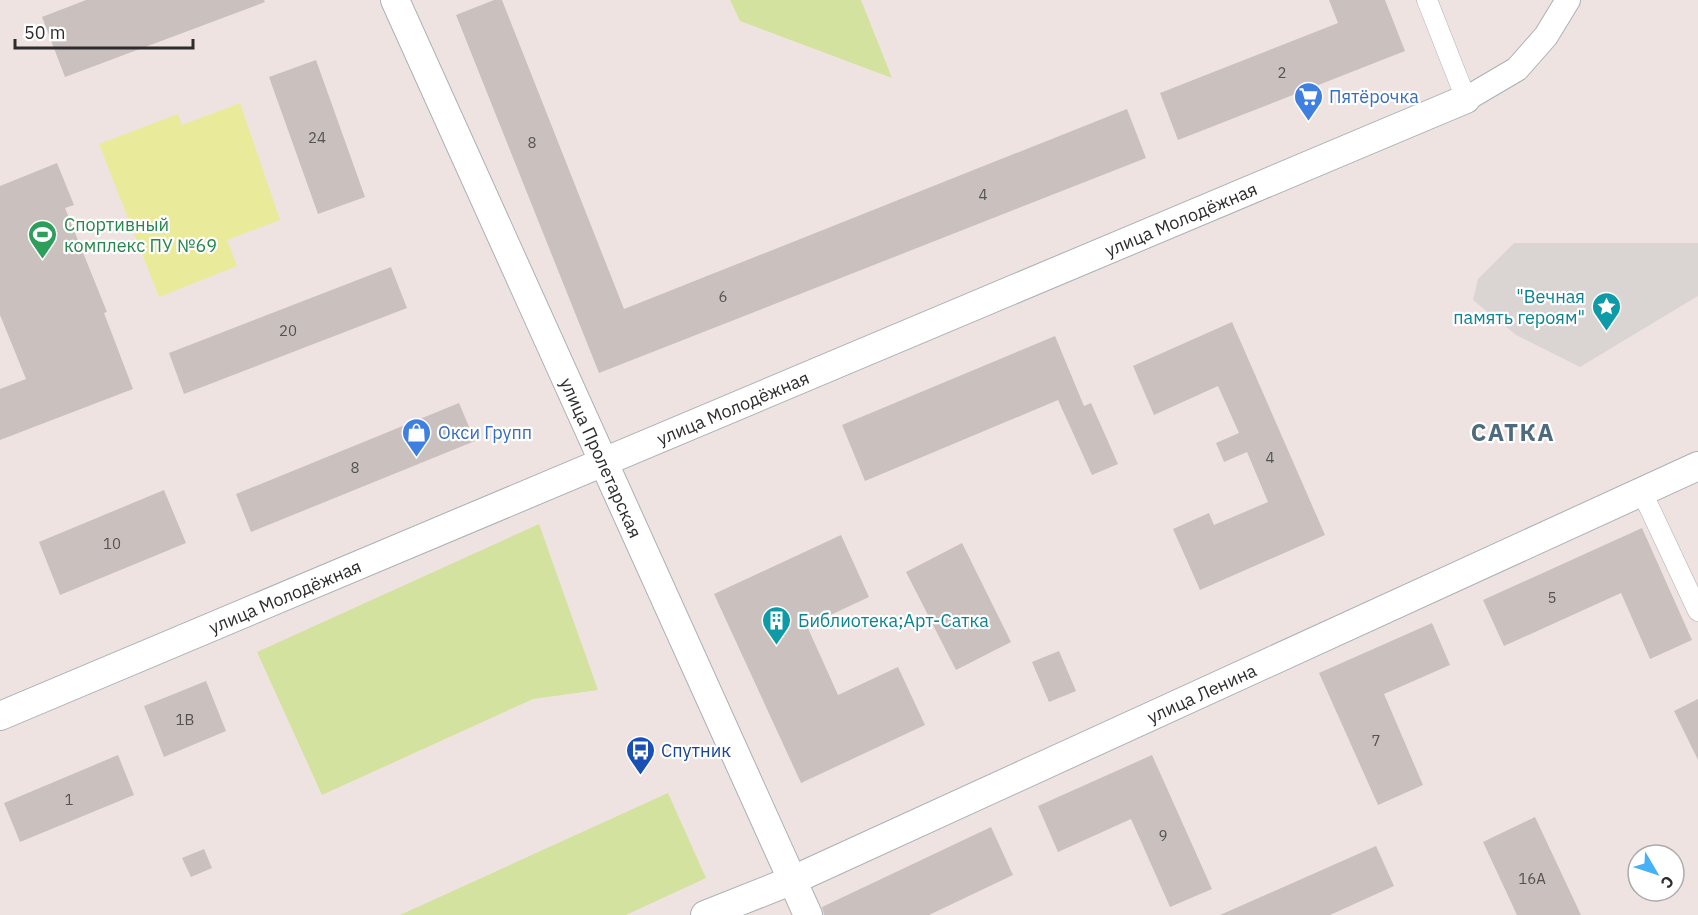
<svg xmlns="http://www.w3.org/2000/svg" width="1698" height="915" font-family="'IBM Plex Sans',sans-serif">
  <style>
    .green { fill: #d3e39f }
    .pitch { fill: #eaea9b }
    .plaza { fill: #dad5d3 }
    .building { fill: #cac1bf }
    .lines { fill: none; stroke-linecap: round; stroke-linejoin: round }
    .minor-casing { stroke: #aab1b5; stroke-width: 21 }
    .tertiary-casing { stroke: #aab1b5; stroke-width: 26 }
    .secondary-casing { stroke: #aab1b5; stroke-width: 30 }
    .minor { stroke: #fff; stroke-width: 20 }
    .tertiary { stroke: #fff; stroke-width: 24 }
    .secondary { stroke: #fff; stroke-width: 28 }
    .labels { text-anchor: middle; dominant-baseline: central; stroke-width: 4.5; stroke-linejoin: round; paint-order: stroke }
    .number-label { font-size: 15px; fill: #545252 }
    .shop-label { font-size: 18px; fill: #366cbe; stroke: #fff; text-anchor: start }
    .street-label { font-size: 18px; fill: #2d2d2d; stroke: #fff }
    .leisure-label { font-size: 18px; fill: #27864d; stroke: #fff; text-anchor: start }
    .culture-label { font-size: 18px; fill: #0d838f; stroke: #fff; text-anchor: end }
    .transit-label { font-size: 18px; fill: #164399; stroke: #fff; text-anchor: start }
    .district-label { font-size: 24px; font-weight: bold; letter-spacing: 1.5px; fill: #4e6b7e; stroke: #fff }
  </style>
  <rect width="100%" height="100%" fill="#eee3e1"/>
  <g class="green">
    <polygon points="730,0 861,0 892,78 740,21"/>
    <polygon points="539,524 598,690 533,699 322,795 257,652"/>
    <polygon points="668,793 706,878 626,915 400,915"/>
  </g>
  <polygon class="pitch" points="240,103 280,220 227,240 237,266 159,297 99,144 178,114 182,125"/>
  <polygon class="plaza" points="1514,243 1698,243 1698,296 1580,367 1516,335 1473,300 1478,279"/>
  <g class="building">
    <polygon points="86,0 264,0 265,2 65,77 42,17"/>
    <polygon points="494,0 502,0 624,309 1127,109 1146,158 599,373 456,15"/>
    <polygon points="1329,0 1385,0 1405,51 1178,140 1160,93 1338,23"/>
    <polygon points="316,60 365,197 318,214 269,77"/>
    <polygon points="57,163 74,205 65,208 107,312 104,313 133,389 0,440 0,389 26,379 0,315 0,186"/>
    <polygon points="391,267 407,308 184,394 169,353"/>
    <polygon points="1232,322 1325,535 1200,590 1173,529 1209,513 1214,525 1268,502 1247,452 1224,462 1216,443 1239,433 1218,386 1154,415 1133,366"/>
    <polygon points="1055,336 1084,406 1091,403 1118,464 1092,475 1058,400 865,481 842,425"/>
    <polygon points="459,403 475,441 251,532 236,494"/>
    <polygon points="164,490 186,543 60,595 39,542"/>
    <polygon points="1642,528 1692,640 1650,659 1621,593 1504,646 1483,600"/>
    <polygon points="841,535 869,597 807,626 838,695 898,667 925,725 801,783 714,594"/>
    <polygon points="962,543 1011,642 956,670 906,572"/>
    <polygon points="1432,623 1450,665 1384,694 1423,785 1378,805 1319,673"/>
    <polygon points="1059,651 1076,691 1049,702 1032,662"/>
    <polygon points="206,681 226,731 164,757 144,706"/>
    <polygon points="1698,699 1698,760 1674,711"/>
    <polygon points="118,755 134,795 20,842 4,803"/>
    <polygon points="1152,755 1212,889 1170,907 1131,819 1058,852 1038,806"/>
    <polygon points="1535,817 1581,915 1517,915 1483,842"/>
    <polygon points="991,827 1013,875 929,915 824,915 822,907"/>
    <polygon points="1376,846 1394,886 1330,915 1220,915"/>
    <polygon points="204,849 212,868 191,877 182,858"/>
  </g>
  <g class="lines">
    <defs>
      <g id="minor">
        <polyline points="1427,0 1466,99"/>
        <polyline points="1642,492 1698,611"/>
      </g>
      <polyline id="tertiary" points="1466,99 1517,69 1546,36 1568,0"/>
      <g id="secondary">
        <path id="s1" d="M395 0 808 915"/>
        <path id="s2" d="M0 716 1466 99"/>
        <path id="s3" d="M705 915 793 880 1698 466"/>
      </g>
    </defs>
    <use href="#minor" class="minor-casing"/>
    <use href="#tertiary" class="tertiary-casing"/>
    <use href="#secondary" class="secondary-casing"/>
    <use href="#minor" class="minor"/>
    <use href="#tertiary" class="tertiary"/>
    <use href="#secondary" class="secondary"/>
  </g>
  <defs>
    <symbol id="supermarket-pin" viewBox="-11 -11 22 30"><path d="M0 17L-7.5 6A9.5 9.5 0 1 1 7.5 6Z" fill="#3f7fe0" stroke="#fff"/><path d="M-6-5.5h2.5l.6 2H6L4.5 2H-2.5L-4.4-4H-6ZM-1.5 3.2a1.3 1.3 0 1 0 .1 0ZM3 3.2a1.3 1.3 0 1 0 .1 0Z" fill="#fff"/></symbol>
    <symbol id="stadium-pin" viewBox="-11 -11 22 30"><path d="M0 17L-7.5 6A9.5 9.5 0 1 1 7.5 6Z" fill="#2e9e5b" stroke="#fff"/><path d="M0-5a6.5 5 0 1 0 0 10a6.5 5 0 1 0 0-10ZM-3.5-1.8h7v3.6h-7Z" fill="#fff"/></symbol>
    <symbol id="sight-pin" viewBox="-11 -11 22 30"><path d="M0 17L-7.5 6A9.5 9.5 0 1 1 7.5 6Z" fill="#0f9aa8" stroke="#fff"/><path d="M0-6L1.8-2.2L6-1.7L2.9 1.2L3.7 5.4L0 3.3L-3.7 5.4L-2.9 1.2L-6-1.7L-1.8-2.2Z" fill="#fff"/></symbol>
    <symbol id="shop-pin" viewBox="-11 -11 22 30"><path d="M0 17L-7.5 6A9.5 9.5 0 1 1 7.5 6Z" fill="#3f7fe0" stroke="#fff"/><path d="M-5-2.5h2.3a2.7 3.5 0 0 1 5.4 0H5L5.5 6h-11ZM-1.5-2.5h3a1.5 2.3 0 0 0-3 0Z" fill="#fff"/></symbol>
    <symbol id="building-pin" viewBox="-11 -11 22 30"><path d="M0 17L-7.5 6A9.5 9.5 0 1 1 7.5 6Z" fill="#0f9aa8" stroke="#fff"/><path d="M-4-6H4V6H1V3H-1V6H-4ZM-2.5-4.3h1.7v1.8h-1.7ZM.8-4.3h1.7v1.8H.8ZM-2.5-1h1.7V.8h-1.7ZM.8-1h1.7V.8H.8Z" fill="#fff"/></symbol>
    <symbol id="bus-pin" viewBox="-11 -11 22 30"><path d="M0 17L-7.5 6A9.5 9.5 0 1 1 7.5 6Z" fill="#1a4fb4" stroke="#fff"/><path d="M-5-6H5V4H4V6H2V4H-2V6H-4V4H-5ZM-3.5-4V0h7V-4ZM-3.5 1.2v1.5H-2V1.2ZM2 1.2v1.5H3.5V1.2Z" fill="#fff"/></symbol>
  </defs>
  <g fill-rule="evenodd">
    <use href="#supermarket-pin" x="1292" y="80" width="33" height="45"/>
    <use href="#stadium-pin" x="26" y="218" width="33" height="45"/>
    <use href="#sight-pin" x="1590" y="290" width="33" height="45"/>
    <use href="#shop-pin" x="400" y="416" width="33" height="45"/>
    <use href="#building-pin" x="760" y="604" width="33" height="45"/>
    <use href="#bus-pin" x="624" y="734" width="33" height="45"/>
  </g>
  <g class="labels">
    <g class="number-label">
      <text x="1282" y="72">2</text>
      <text x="317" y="137">24</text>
      <text x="532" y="142">8</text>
      <text x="983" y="194">4</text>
      <text x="723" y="296">6</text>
      <text x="288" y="330">20</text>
      <text x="1270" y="457">4</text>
      <text x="355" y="467">8</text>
      <text x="112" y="543">10</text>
      <text x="1552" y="597">5</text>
      <text x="185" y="719">1В</text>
      <text x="1376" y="740">7</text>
      <text x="69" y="799">1</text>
      <text x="1163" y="835">9</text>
      <text x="1532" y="878">16А</text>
    </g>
    <g class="shop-label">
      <text x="1329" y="96">Пятёрочка</text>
      <text x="438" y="432">Окси Групп</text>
    </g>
    <g class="street-label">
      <text stroke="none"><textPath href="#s2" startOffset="1281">улица Молодёжная</textPath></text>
      <text stroke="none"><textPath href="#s2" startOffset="795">улица Молодёжная</textPath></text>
      <text stroke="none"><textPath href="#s1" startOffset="502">улица Пролетарская</textPath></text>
      <text stroke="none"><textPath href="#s2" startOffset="309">улица Молодёжная</textPath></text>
      <text stroke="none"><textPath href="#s3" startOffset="544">улица Ленина</textPath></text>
    </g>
    <g class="leisure-label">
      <text x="64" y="224">Спортивный<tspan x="64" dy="21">комплекс ПУ №69</tspan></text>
    </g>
    <g class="culture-label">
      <text x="1585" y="296">"Вечная<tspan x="1585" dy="21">память героям"</tspan></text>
      <text x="798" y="620" text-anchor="start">Библиотека;Арт-Сатка</text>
    </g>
    <g class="transit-label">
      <text x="661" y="750">Спутник</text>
    </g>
    <g class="district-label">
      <text x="1513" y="432">САТКА</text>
    </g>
  </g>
  <g transform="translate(1656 873) rotate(129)"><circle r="28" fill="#ffffff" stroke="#ababab" stroke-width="1.5"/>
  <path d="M0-4.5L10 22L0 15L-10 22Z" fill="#46b1f6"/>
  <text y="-9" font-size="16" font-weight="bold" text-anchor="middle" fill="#2d2d2d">С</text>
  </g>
  <path d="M15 39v9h178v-9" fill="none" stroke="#2d2d2d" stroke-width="3"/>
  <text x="24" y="39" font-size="18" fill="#2d2d2d" stroke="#ffffff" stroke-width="4.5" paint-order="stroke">50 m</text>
</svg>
